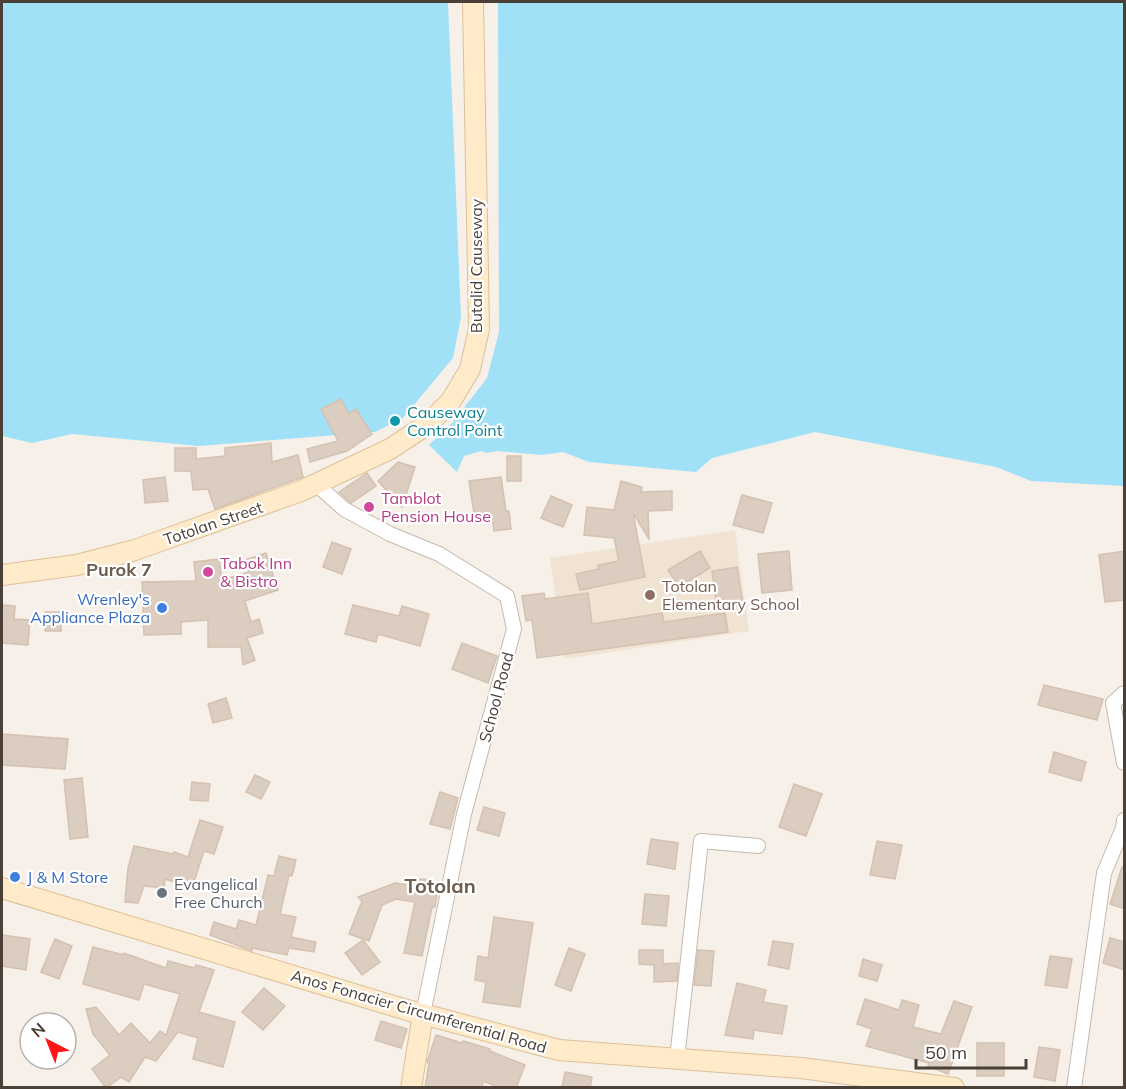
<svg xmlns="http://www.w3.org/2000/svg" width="1126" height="1089" font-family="Mulish,sans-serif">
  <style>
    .education { fill: #f0e3d2 }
    .water { fill: #a1e1f7 }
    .building { fill: #dccdc1; stroke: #d4c1b0; stroke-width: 1.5 }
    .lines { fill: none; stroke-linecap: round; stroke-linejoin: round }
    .street-casing { stroke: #c5b9ae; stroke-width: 16 }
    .secondary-casing { stroke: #ddc097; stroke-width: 22 }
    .street { stroke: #fff; stroke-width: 14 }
    .secondary { stroke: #ffeaca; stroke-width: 20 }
    .culture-dot { fill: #0f9aa8; stroke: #fff; stroke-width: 2 }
    .hotel-dot { fill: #d1479c; stroke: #fff; stroke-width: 2 }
    .education-dot { fill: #8d6e63; stroke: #fff; stroke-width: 2 }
    .shop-dot { fill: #3f7fe0; stroke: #fff; stroke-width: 2 }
    .worship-dot { fill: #6b7280; stroke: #fff; stroke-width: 2 }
    .labels { text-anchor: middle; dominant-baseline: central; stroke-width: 4.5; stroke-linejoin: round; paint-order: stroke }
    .street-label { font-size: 16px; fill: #4b4037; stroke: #fff }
    .culture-label { font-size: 16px; fill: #0d838f; stroke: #fff; text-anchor: start }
    .hotel-label { font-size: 16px; fill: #b23c85; stroke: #fff; text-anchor: start }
    .education-label { font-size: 16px; fill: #785e54; stroke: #fff; text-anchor: start }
    .shop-label { font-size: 16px; fill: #366cbe; stroke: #fff; text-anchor: end }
    .worship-label { font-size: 16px; fill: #5b616d; stroke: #fff; text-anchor: start }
    .neighbourhood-label { font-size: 18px; font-weight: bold; fill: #6e5c4d; stroke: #fff }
    .quarter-label { font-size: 20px; font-weight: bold; fill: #6e5c4d; stroke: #fff }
  </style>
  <rect width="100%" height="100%" fill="#f6f0e9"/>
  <polygon class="education" points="735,530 749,631 565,659 550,558"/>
  <g class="water">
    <polygon points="2,2 448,2 461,317 453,358 403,418 375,432 198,446 72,434 32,443 2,436"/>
    <polygon points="498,2 1124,2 1124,486 1031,481 996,467 815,432 712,458 696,472 589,462 563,452 542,455 497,451 486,453 481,451 464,456 457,472 429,445 452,423 487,378 499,332"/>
  </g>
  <g class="building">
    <polygon points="341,399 349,414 356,409 372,434 347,451 310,462 307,449 338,441 321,409"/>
    <polygon points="271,443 272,462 298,455 303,477 215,509 208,489 193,490 191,471 175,471 175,448 196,448 196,459 225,456 225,448"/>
    <rect x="507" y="456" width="14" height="25"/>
    <polygon points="398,462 415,467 402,507 378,481"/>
    <polygon points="367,473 376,486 351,503 339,492"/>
    <polygon points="165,477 168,501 145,503 143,480"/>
    <polygon points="501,477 506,511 509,511 511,529 494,531 492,518 475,520 469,481"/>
    <polygon points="621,481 642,487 641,492 672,491 672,510 648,511 649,539 633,513 645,577 580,590 576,574 599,569 598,565 619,561 614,538 584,535 587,507 614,510"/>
    <polygon points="742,495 772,503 763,533 733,525"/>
    <polygon points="551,496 572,505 563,527 541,518"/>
    <polygon points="332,542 351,549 342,574 323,567"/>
    <polygon points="700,551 710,568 679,587 668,570"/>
    <polygon points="789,551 792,590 762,593 758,554"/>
    <polygon points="1125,551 1125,600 1105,602 1099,555"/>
    <polygon points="266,553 278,590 245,601 251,622 259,619 263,633 247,638 255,660 243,665 241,647 208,647 208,620 181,622 181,634 144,635 142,582 196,581 194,562 219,559 222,580 249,572 245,560"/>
    <polygon points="737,567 743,605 717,608 712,571"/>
    <polygon points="544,593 545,599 588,593 592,624 662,613 664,622 725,613 728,632 537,658 532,620 526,621 522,596"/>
    <polygon points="2,605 15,606 14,619 30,620 28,645 2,643"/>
    <polygon points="353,605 399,616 402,606 429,614 420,646 378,634 376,642 345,634"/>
    <rect x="45" y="612" width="16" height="19"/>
    <polygon points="462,643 497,656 488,683 452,669"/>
    <polygon points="1044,685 1103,699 1097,720 1038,705"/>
    <polygon points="226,698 232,718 213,723 208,704"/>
    <polygon points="2,734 68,739 65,769 2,765"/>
    <polygon points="1054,752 1086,762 1081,781 1049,772"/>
    <polygon points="255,775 270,782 261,799 246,792"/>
    <polygon points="82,778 88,837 70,839 64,780"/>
    <polygon points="192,782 210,784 208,801 190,800"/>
    <polygon points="794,784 822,794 806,836 779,827"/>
    <polygon points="440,792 458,798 450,829 430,824"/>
    <polygon points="484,807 505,813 499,836 477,830"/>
    <polygon points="200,820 223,827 214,854 204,851 192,888 165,879 164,888 144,886 138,903 125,902 128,868 134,846 173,854 174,852 188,857"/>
    <polygon points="651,839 678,843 675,869 647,864"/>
    <polygon points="877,841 902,845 895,879 870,875"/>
    <polygon points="279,856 296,860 292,876 289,875 280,914 296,917 291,937 316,942 314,952 289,948 287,955 252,948 252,951 210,935 214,922 236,929 239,920 256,925 268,875 274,876"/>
    <polygon points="1122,867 1125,867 1125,909 1110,904"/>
    <polygon points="420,879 432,880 432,887 437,895 435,907 432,907 422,956 404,953 415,902 396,899 382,905 369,941 349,934 362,901 358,897 395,883 419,886"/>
    <polygon points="645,894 669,896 666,926 642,924"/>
    <polygon points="494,917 533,923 520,1007 483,1002 486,982 475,980 478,956 488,958"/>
    <polygon points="2,935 30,939 26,970 2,966"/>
    <polygon points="1110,938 1125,942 1125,970 1103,963"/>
    <polygon points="55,939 72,946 59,979 41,972"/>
    <polygon points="363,940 380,962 362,975 345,953"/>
    <polygon points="773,941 793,944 789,969 768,965"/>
    <polygon points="93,947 124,955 124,953 166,968 168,961 195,968 196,965 214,970 199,1012 235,1022 223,1067 193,1059 198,1038 178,1032 156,1061 145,1057 129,1082 121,1077 106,1088 92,1069 110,1055 93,1034 86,1009 96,1007 119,1035 131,1023 150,1043 160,1031 166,1035 180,994 144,984 139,1000 83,984"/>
    <polygon points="569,948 585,954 571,991 555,985"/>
    <polygon points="639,950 663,950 663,964 678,963 677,981 654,982 654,965 639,964"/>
    <polygon points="698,950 714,951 711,986 694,985"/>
    <polygon points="1050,956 1072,959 1067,988 1045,985"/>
    <polygon points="863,959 882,965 877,981 859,976"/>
    <polygon points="737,983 766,990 763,1002 787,1006 782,1034 754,1030 753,1039 725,1035"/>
    <polygon points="264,988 285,1006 263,1030 242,1012"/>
    <polygon points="865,999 899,1010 902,1000 919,1005 913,1027 941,1034 954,1001 972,1007 948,1074 928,1066 929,1063 866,1046 872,1029 857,1024"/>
    <polygon points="381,1021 407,1029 401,1048 375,1040"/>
    <polygon points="436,1035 462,1043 463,1041 490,1049 490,1051 525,1065 516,1088 500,1088 483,1081 482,1088 425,1088 429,1063 427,1062"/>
    <rect x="977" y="1043" width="27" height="33"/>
    <polygon points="1039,1047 1060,1050 1055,1081 1034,1077"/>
    <polygon points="565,1072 592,1077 590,1088 562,1088"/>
  </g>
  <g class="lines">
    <defs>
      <g id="street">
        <polyline points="316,484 344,509 390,534 439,554 507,596 514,629 464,814 423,1014"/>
        <polyline points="1124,693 1113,703 1124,763"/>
        <polyline points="677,1059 701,841 758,846"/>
        <polyline points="1074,1088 1104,873 1123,828 1124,820"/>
      </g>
      <g id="secondary">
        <polyline points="2,575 77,565 135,550 301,491 390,449 428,424 451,401 470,369 479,329 473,2"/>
        <polyline points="2,888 407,1010 559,1050 801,1068 954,1088"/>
        <polyline points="411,1088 423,1014"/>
      </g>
    </defs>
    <use href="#street" class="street-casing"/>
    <use href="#secondary" class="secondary-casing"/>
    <use href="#street" class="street"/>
    <use href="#secondary" class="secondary"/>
  </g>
  <circle class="culture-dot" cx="395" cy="421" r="6"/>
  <g class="hotel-dot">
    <circle cx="369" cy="507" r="6"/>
    <circle cx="208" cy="572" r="6"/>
  </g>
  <circle class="education-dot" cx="650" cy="595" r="6"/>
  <g class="shop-dot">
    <circle cx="162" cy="608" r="6"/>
    <circle cx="15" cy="877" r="6"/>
  </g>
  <circle class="worship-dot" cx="162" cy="893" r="6"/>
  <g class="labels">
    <g class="street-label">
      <text transform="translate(476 266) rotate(-90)">Butalid Causeway</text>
      <text transform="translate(213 523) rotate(-19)">Totolan Street</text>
      <text transform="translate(496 697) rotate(-75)">School Road</text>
      <text transform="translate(419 1011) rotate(16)">Anos Fonacier Circumferential Road</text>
    </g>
    <g class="culture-label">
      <text x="407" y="412">Causeway<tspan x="407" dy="18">Control Point</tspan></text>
    </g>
    <g class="hotel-label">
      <text x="381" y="498">Tamblot<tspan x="381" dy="18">Pension House</tspan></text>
      <text x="220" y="563">Tabok Inn<tspan x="220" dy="18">&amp; Bistro</tspan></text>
    </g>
    <g class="education-label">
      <text x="662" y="586">Totolan<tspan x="662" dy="18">Elementary School</tspan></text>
    </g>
    <g class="shop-label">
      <text x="150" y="599">Wrenley's<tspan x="150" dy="18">Appliance Plaza</tspan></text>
      <text x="27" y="877" text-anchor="start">J &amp; M Store</text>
    </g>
    <g class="worship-label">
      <text x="174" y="884">Evangelical<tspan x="174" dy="18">Free Church</tspan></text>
    </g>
    <g class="neighbourhood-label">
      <text x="119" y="569">Purok 7</text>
    </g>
    <g class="quarter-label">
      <text x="440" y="885">Totolan</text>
    </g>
  </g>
  <rect width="1126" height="1089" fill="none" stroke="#4b4037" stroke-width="6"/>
  <g transform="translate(48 1041) rotate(318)"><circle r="28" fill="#ffffff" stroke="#b7b3af" stroke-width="1.5"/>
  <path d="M0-4.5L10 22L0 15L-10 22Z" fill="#ff1718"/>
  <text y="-9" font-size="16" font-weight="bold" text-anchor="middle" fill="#4b4037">N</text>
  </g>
  <path d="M916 1059v9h110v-9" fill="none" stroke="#4b4037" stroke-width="3"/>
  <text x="925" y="1059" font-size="18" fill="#4b4037" stroke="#ffffff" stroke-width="4.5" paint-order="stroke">50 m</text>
</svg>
